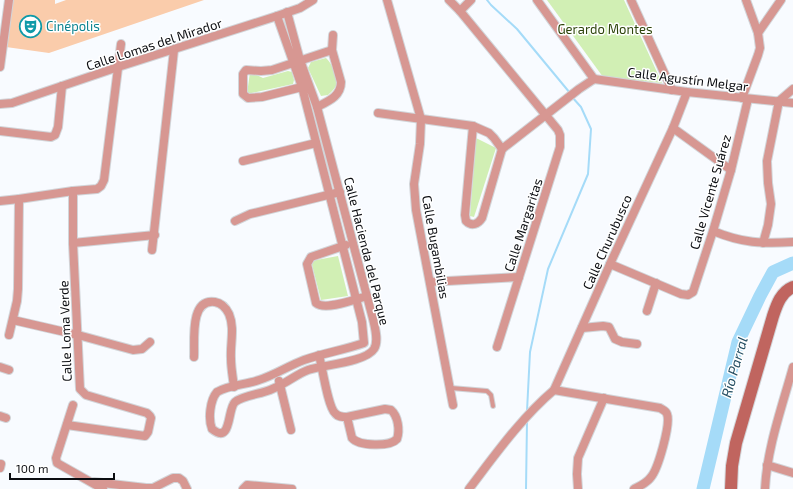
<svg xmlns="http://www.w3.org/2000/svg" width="793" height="489" font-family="'Exo 2',sans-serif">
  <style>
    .green { fill: #d1efb4 }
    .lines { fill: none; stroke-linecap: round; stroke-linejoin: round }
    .stream { stroke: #a5dbf8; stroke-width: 2 }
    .river { stroke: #a5dbf8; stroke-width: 13 }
    .building { fill: #faccab }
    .service-casing { stroke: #d2d5d9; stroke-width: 6 }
    .minor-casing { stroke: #d2d5d9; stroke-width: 10 }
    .secondary-casing { stroke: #d2d5d9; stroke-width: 14 }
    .service { stroke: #d79792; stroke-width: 4 }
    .minor { stroke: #d79792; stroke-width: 8 }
    .secondary { stroke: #c0655f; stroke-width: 12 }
    .labels { text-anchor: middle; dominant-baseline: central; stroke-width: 3; stroke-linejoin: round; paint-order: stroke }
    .culture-label { font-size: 13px; fill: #0d838f; stroke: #fff; text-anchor: start }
    .park-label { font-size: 13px; fill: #2d440a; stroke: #fff }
    .street-label { font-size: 13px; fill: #0b0d11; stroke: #fff }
    .water-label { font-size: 14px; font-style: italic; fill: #265064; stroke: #fff }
  </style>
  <rect width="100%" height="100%" fill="#f8fbff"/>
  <g class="green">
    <polygon points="547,0 624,0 662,83 603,77"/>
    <path d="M326 58C331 62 337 76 337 82 337 87 331 92 328 95L321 96 308 68 311 62Z"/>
    <polygon points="288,71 292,72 294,80 293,84 247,94 250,72 263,78"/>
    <polygon points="476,138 496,148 474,217 470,216"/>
    <polygon points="338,256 348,296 321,300 311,261"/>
  </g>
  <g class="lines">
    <g class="stream">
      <polyline points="487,0 491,5 517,29 570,93"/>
      <polyline points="527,411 530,352 548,269 588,174 591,129 581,107 572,97"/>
      <polyline points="526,489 527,421"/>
    </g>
    <polyline class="river" points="703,489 738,342 760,296 773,272 793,263"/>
  </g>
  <polygon class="building" points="12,0 55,0 55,4 66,0 204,0 49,53 6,47"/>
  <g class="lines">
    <defs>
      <polyline id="service" points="451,388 487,391 491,395 493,406"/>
      <g id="minor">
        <polyline points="387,0 421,119 420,144 414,184 416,210 453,405"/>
        <polyline points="449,0 460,11 558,130 560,135 560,147 497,347"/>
        <polyline points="537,0 594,79"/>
        <polyline points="631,0 672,90"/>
        <polyline points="746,0 758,33"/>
        <polyline points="460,11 471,0"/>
        <path d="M277 16 302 87 362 322 364 343C344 350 324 353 304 360 288 366 275 375 259 380 245 385 229 385 217 392 210 400 208 419 212 429 232 445 227 409 235 402 242 396 260 394 270 390 275 388 281 385 286 382 293 378 300 373 308 370 323 365 366 362 374 349 379 341 375 328 373 319L317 107 300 60 287 12"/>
        <polyline points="0,67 9,0"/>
        <polyline points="594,79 687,92 793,103"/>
        <polyline points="306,86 262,97 248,98 243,94 243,74 246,70 261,71 272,70 332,50"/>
        <polyline points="742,98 758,55 760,48 758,33 781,0"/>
        <polyline points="779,101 793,89"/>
        <polyline points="0,104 12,103 118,67 277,16 300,8 313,0"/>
        <path d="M317 107C329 101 341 96 341 82L332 50 333 35"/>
        <polyline points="378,113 473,126 489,133 494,138 502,149"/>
        <path d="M473 126 465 215 466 221C472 227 478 224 482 218L502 149"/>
        <polyline points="673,128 731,170"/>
        <polyline points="0,131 51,137 55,135 58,127 62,86"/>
        <polyline points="502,149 579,89 594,79"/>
        <polyline points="243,161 316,143"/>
        <polyline points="0,201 19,199 73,191 97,189 101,186 104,180 121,44"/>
        <polyline points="235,221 250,214 340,192"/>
        <path d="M713 231C742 243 762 244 793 242"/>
        <polyline points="73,243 155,235"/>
        <polyline points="763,243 768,225 771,204 768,183 767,161 779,101"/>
        <path d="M346 245 311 257 307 264 316 303C325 311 356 299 367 296"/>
        <polyline points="152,250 174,50"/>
        <polyline points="610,264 681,294 688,295 693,292 713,231 731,170 748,99"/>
        <polyline points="430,282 519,277"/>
        <polyline points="647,311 656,283"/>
        <polyline points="13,320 78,335 133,350 142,349 150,342"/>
        <polyline points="582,328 603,326 609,327 615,339 622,342 637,344"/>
        <polyline points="9,335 17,301 18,289 19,199"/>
        <path d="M319 355C322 366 328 407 335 413 338 417 342 417 347 417L385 409 391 410C398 416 400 430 397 439 390 447 359 446 352 438L347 417"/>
        <path d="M194 357C195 342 189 298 215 302 221 303 226 308 229 314 235 328 230 344 231 359 231 368 233 378 234 387"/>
        <polyline points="0,367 9,370"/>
        <polyline points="279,381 291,430"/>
        <path d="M554 390 660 408C663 410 666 411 667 414 671 424 658 469 651 477 647 483 640 486 634 489"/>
        <polyline points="73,405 56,458 57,463 103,489"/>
        <polyline points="0,416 6,418"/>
        <polyline points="67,425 145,436 148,432 151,418 150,416 147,413 86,395 80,389 73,243 73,191"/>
        <polyline points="767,465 793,473"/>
        <polyline points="0,468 1,464"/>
        <polyline points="94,482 146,488 153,488 173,478 179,478 183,481 187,489"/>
        <polyline points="243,489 247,485 292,489"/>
        <path d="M469 489C495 455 521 418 554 390L610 264 673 128 687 92"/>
        <polyline points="578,489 577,474 578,458 604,398"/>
        <path d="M765 489C767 448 782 407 793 367"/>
      </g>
      <path id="secondary" d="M731 489 732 466 736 443 773 316C777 304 781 292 793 287"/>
    </defs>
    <use href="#service" class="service-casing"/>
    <use href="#minor" class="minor-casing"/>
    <use href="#secondary" class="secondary-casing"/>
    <use href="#service" class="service"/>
    <use href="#minor" class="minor"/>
    <use href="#secondary" class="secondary"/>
  </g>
  <defs>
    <symbol id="theatre-ring" viewBox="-11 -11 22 22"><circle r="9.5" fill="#fff" stroke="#0f9aa8" stroke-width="1.5"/><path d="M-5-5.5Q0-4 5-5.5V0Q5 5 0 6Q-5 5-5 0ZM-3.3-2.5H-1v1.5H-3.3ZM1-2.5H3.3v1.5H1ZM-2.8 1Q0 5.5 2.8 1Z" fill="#0f9aa8"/></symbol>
  </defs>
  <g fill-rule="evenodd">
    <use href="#theatre-ring" x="18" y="14" width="25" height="25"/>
  </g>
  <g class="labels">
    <g class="culture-label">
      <text x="46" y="26">Cinépolis</text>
    </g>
    <g class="park-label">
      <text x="605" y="29">Gerardo Montes</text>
    </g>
    <g class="street-label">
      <text transform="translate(154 44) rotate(-18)">Calle Lomas del Mirador</text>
      <text transform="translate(688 79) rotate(7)">Calle Agustín Melgar</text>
      <text transform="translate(710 192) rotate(-74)">Calle Vicente Suárez</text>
      <text transform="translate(523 225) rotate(-72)">Calle Margaritas</text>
      <text transform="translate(607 242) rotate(-66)">Calle Churubusco</text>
      <text transform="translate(436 247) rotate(80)">Calle Bugambilias</text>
      <text transform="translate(367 251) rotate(76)">Calle Hacienda del Parque</text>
      <text transform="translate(65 331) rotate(-92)">Calle Loma Verde</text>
    </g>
    <g class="water-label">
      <text transform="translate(734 367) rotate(-74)">Río Parral</text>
    </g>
  </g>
  <path d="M10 473v6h104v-6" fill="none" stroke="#0b0d11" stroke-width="2"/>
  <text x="16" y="473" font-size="12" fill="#0b0d11" stroke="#ffffff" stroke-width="3" paint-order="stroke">100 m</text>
</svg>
